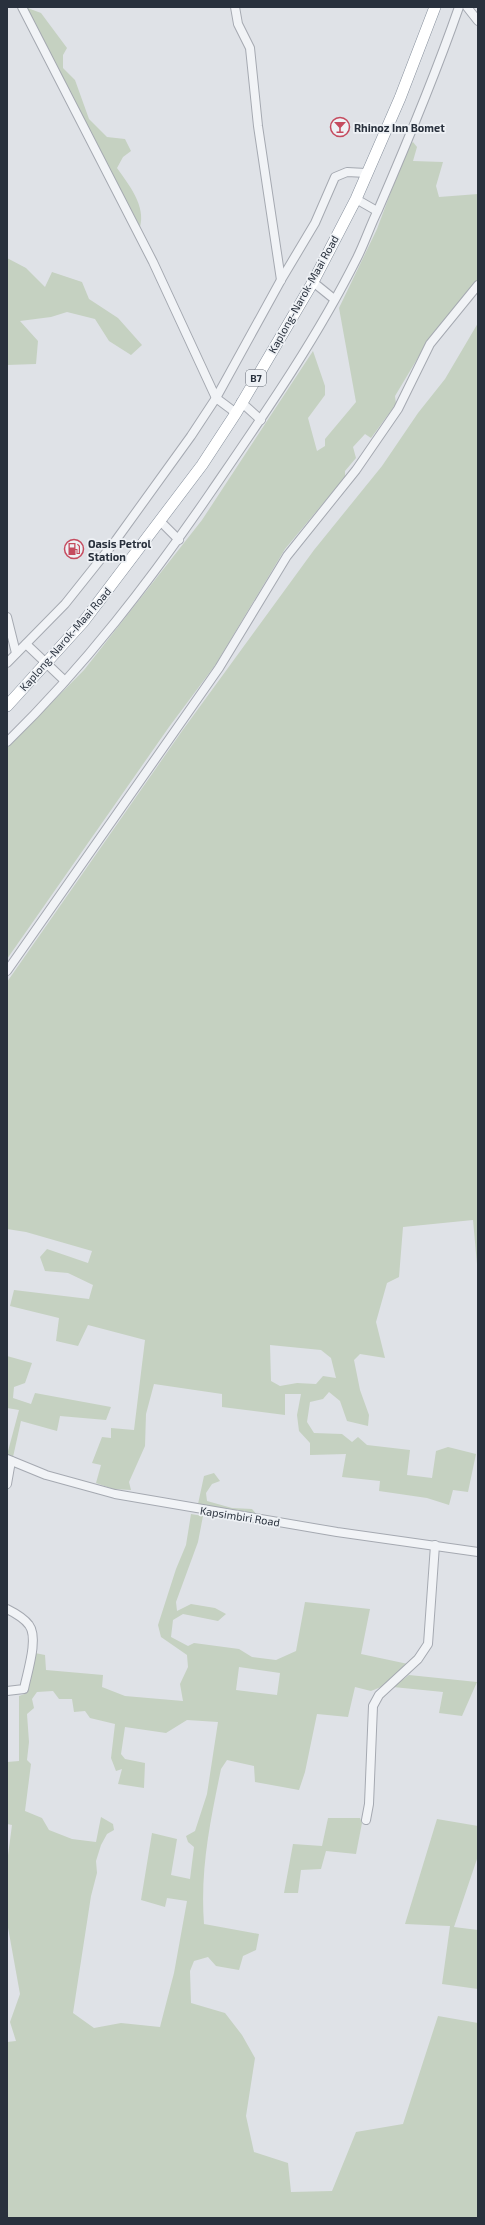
<svg xmlns="http://www.w3.org/2000/svg" width="485" height="2225" font-family="'Exo 2',sans-serif">
  <style>
    .green { fill: #c5d1c1; fill-rule: evenodd }
    .lines { fill: none; stroke-linecap: round; stroke-linejoin: round }
    .minor-casing { stroke: #a5a9b1; stroke-width: 10 }
    .highway-casing { stroke: #87909d; stroke-width: 12 }
    .minor { stroke: #f1f3f6; stroke-width: 8 }
    .highway { stroke: #fff; stroke-width: 11 }
    .labels { text-anchor: middle; dominant-baseline: central; stroke-width: 3.5; stroke-linejoin: round; paint-order: stroke }
    .shield { fill: #eef1f5; stroke: #646b74; stroke-width: 1 }
    .shield-label { font-size: 10px; font-weight: bold; fill: #29313d }
    .poi-label { font-size: 11px; font-weight: bold; fill: #29313d; stroke: #eef1f5; text-anchor: start }
    .street-label { font-size: 11px; fill: #29313d; stroke: #eef1f5 }
  </style>
  <rect width="100%" height="100%" fill="#dfe2e7"/>
  <g class="green">
    <path d="M25 7 41 13 67 48 63 55V68L75 80 89 119 107 137 125 139 131 151 123 157 117 168C129 185 146 206 140 227Z"/>
    <polygon points="413,142 417,147 413,161 443,162 436,186 439,197 478,194 478,279 428,341 395,396 396,404 371,438 365,434 353,447 356,458 345,471 345,477 285,549 216,664 169,727 7,959 7,748 84,670 202,520 313,351 325,386 325,395 308,418 317,451 325,446 325,439 356,402 339,308 377,229 408,146"/>
    <polygon points="7,258 26,268 45,287 52,272 82,282 89,299 118,318 142,345 131,355 109,341 95,319 67,312 51,317 20,321 38,341 36,364 7,365"/>
    <path d="M478 323V1275L473 1220 403 1227 399 1277 387 1283 376 1322 385 1358 360 1354 354 1360 360 1390 369 1415 368 1426 347 1421 340 1401 329 1392 323 1399 310 1402 307 1422 314 1433 342 1434 352 1442 358 1437 367 1445 410 1450 407 1475 432 1478 436 1451 448 1447 476 1454 468 1492 453 1490 449 1505 427 1498 379 1491 380 1481 342 1477 346 1454 310 1455V1443L299 1431 297 1415 301 1394H285V1415L222 1407V1394L154 1384 146 1414 145 1446 129 1482 131 1490 113 1489 96 1483 101 1465 92 1463 102 1437 111 1438V1428L134 1430 145 1340 88 1325 78 1346 56 1341 59 1318 10 1306 14 1290 89 1299 93 1285 68 1273 45 1271 40 1257 47 1249 88 1263 92 1251 26 1232 7 1229V982L182 731 314 550 382 466 418 413 445 379ZM270 1345 321 1350 331 1358 336 1378 323 1376 316 1384 297 1383 280 1386 271 1381Z"/>
    <polygon points="7,1356 32,1363 25,1383 14,1387 13,1398 31,1404 35,1393 111,1407 106,1420 60,1416 57,1431 21,1421 13,1457 7,1455 19,1410 7,1408"/>
    <polygon points="214,1473 220,1481 212,1484 206,1493 207,1501 232,1508 252,1509 257,1515 198,1504 204,1476"/>
    <path d="M191 1514 203 1516 198 1542 176 1602 177 1611 191 1604 215 1608 226 1614 218 1621 183 1614 173 1620 171 1637 188 1646 194 1643 239 1649 252 1657 276 1660 296 1651 305 1602 370 1609 361 1654 408 1664 381 1687 371 1691 355 1687 348 1717 317 1714 305 1772 299 1790 255 1782 254 1766 227 1760 221 1769C210 1822 200 1870 204 1924L259 1934 256 1950 243 1956 239 1970 216 1966 208 1957 194 1961 190 1971 191 2003 225 2013 242 2035 255 2058 246 2116 254 2152 288 2163 291 2192 332 2191 356 2132 403 2124 438 2016 478 2023V2218H7V2042L16 2041 10 2022 20 1994 7 1922V1863L12 1825 7 1824V1762L19 1761V1696L27 1693 35 1653 45 1655 46 1670 103 1675 102 1687 125 1696 183 1701 180 1684 188 1667 187 1655 161 1637 158 1625 176 1569 186 1545ZM239 1667 280 1673 277 1695 236 1690ZM53 1691 59 1699H72L74 1712 85 1711 90 1718 115 1724 111 1758 116 1771 122 1769 118 1784 144 1788 145 1763 125 1759 121 1754 125 1727 166 1733 187 1720 218 1722 207 1794 195 1831 186 1836 188 1842 194 1847 190 1879 171 1875 177 1839 152 1833 141 1900 165 1907 167 1898 187 1901 174 1973 160 2027 121 2023 94 2028 73 2013 91 1896 97 1873 96 1861 101 1845 107 1834 114 1830 113 1824 101 1817 96 1842 72 1839 49 1830 42 1818 25 1811 31 1764 27 1760 29 1742 27 1714 34 1708 32 1699 37 1692Z"/>
    <polygon points="409,1675 477,1682 462,1716 439,1713 443,1692 393,1687"/>
    <polygon points="328,1818 360,1818 362,1823 356,1854 326,1851 321,1869 301,1870 298,1893 284,1893 293,1844 322,1846"/>
    <polygon points="437,1819 478,1826 478,1856 454,1927 478,1930 478,1989 442,1984 450,1926 405,1924"/>
  </g>
  <g class="lines">
    <defs>
      <g id="minor">
        <polyline points="22,7 153,262 216,398 236,413"/>
        <polyline points="235,7 238,24 250,48 258,126 281,280"/>
        <polyline points="467,7 478,21"/>
        <polyline points="356,199 377,211"/>
        <polyline points="313,282 334,299"/>
        <polyline points="241,402 261,420"/>
        <polyline points="160,521 179,540"/>
        <polyline points="7,617 16,653"/>
        <polyline points="26,644 65,681"/>
        <polyline points="7,663 65,604 116,540 191,436 216,398 281,280 315,223 335,177 347,172 366,173"/>
        <path d="M7 742C85 666 150 581 211 492 263 416 316 340 357 258 365 242 370 226 378 210 407 143 435 76 459 7"/>
        <polyline points="7,971 219,668 287,556 356,470 398,409 430,344 478,285"/>
        <polyline points="7,1459 46,1475 115,1494 337,1532 478,1552"/>
        <polyline points="7,1484 11,1461"/>
        <path d="M7 1609C15 1613 24 1618 29 1625 39 1638 27 1673 24 1689L7 1691"/>
        <polyline points="366,1820 369,1804 373,1706 379,1695 418,1659 428,1644 435,1545"/>
      </g>
      <polyline id="highway" points="7,706 84,621 202,465 236,413 313,282 356,199 400,98 435,7"/>
    </defs>
    <use href="#minor" class="minor-casing"/>
    <use href="#highway" class="highway-casing"/>
    <use href="#minor" class="minor"/>
    <use href="#highway" class="highway"/>
  </g>
  <defs>
    <symbol id="bar-ring" viewBox="-11 -11 22 22"><circle r="9.5" fill="#eef1f5" stroke="#c54b5f" stroke-width="1.5"/><path d="M-6-5H6L.8 .8V4.5H3.5V6h-7V4.5H-.8V.8Z" fill="#c54b5f"/></symbol>
    <symbol id="fuel-ring" viewBox="-11 -11 22 22"><circle r="9.5" fill="#eef1f5" stroke="#c54b5f" stroke-width="1.5"/><path d="M-5.5-6h7V0h2V4h1.3V-2.5L3-4.5l.8-.8L6-3V5H2.5V1h-1V6h-7ZM-4.2-4.7v3.2H.2V-4.7Z" fill="#c54b5f"/></symbol>
  </defs>
  <g fill-rule="evenodd">
    <use href="#bar-ring" x="329" y="116" width="22" height="22"/>
    <use href="#fuel-ring" x="63" y="538" width="22" height="22"/>
  </g>
  <g class="labels">
    <rect class="shield" x="246" y="370" width="20" height="16" rx="3"/>
    <g class="shield-label">
      <text x="256" y="378">B7</text>
    </g>
    <g class="poi-label">
      <text x="354" y="127">Rhinoz Inn Bomet</text>
      <text x="88" y="543">Oasis Petrol<tspan x="88" dy="13">Station</tspan></text>
    </g>
    <g class="street-label">
      <text transform="translate(303 294) rotate(-61)">Kaplong-Narok-Maai Road</text>
      <text transform="translate(65 639) rotate(-49)">Kaplong-Narok-Maai Road</text>
      <text transform="translate(240 1516) rotate(9)">Kapsimbiri Road</text>
    </g>
  </g>
  <rect width="485" height="2225" fill="none" stroke="#29313d" stroke-width="16"/>
</svg>
